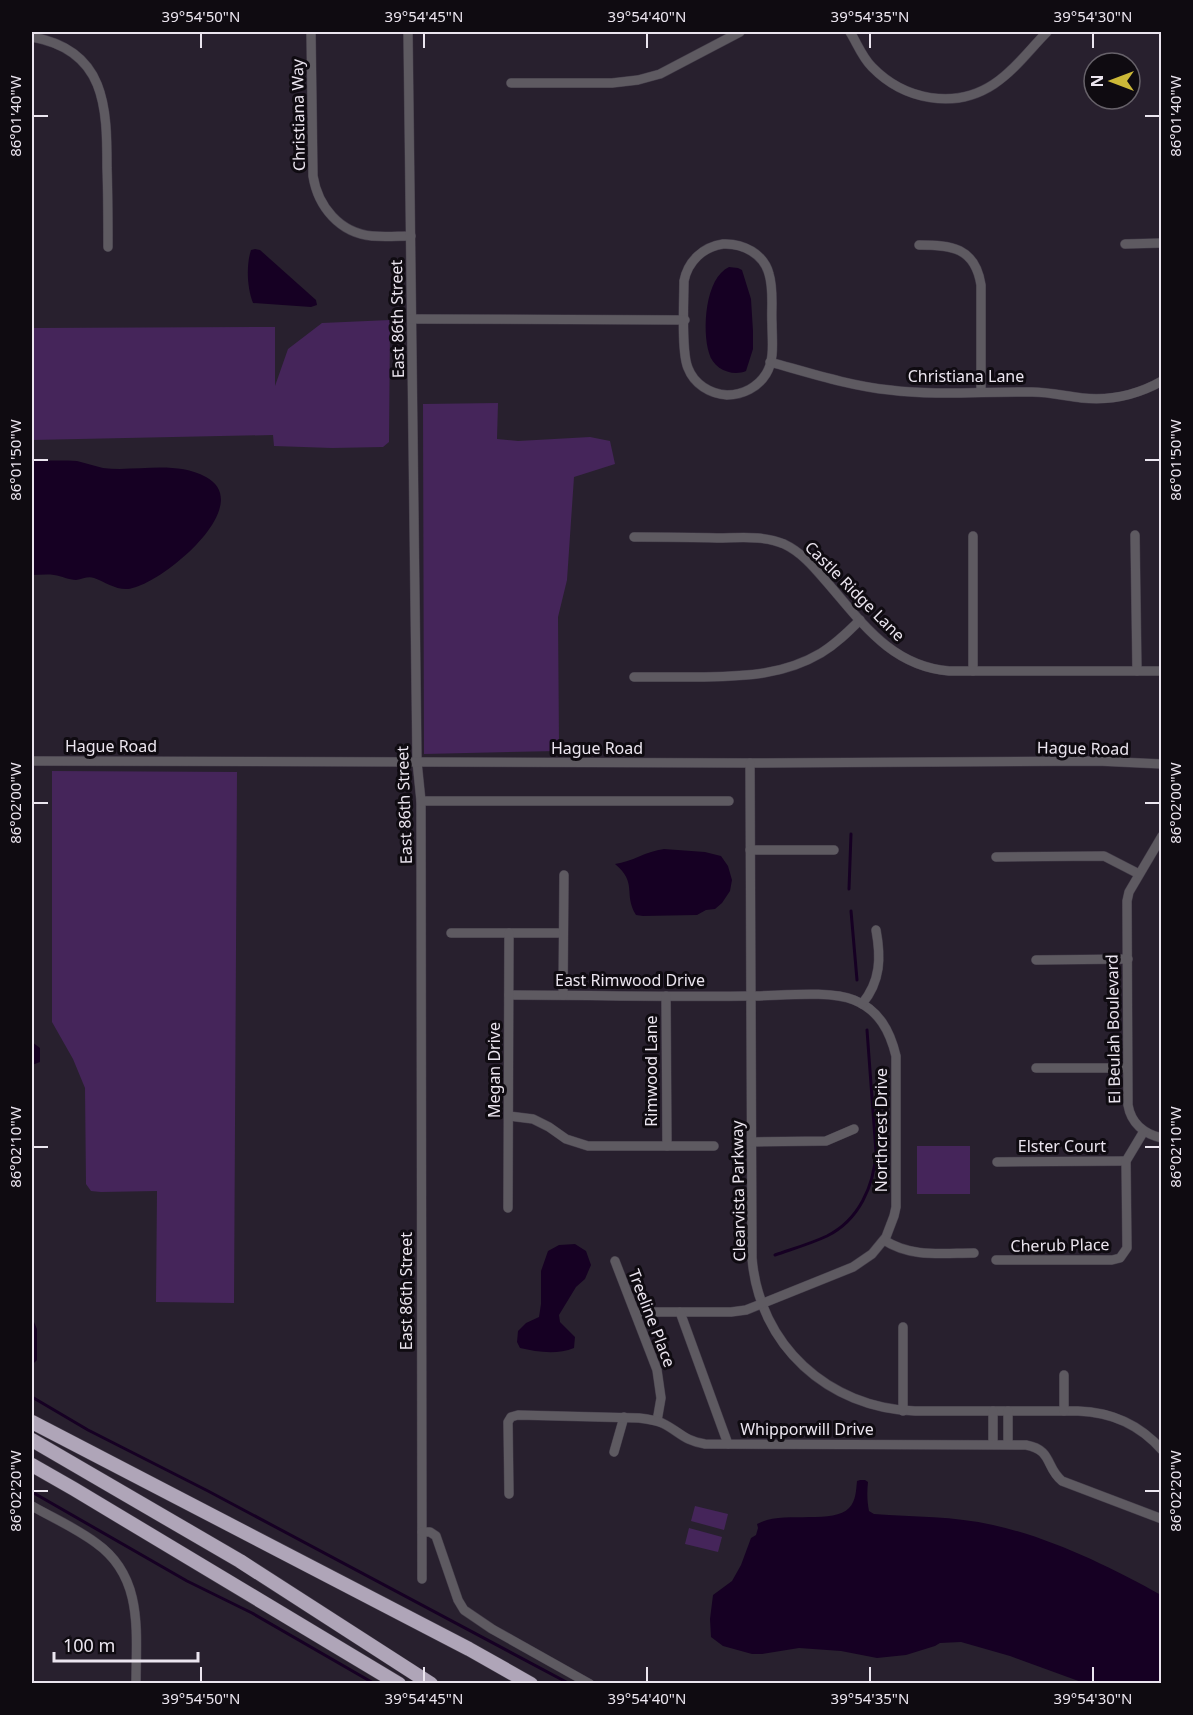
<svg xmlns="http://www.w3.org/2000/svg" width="1193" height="1715" font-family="'Noto Sans',sans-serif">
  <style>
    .green { fill: #45255a }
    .water { fill: #160023 }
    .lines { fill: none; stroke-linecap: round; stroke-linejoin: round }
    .stream { stroke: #160023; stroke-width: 3 }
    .minor-casing { stroke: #433c49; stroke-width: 10 }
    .highway-casing { stroke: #433c49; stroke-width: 15 }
    .minor { stroke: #5e5a61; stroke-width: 9 }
    .highway { stroke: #afa5b8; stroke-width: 14 }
    .ticks { fill: none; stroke: #ebe5ef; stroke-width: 2 }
    .labels { text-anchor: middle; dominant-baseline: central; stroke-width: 6; stroke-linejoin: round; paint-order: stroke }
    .street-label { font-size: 16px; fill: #ebe5ef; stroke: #0f0b11 }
    .neatline { fill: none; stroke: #ebe5ef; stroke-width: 2 }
    .ticks-label { font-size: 15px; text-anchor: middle; fill: #ebe5ef }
  </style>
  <rect width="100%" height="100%" fill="#28202e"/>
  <g class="green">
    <polygon points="390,320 389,442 383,447 332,448 274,446 273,435 32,440 32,328 275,327 275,386 288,349 322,323"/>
    <polygon points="498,403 497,439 518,441 590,437 610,441 615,464 574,477 567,580 558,617 559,744 558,751 424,754 423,404"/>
    <polygon points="52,771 237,772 234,1303 156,1302 157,1191 101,1192 91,1191 86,1184 85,1088 73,1059 52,1022"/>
    <rect x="917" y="1146" width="53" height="48"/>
    <polygon points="695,1506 728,1514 724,1530 691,1521"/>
    <polygon points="689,1528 722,1537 718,1552 685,1544"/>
  </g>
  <g class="water">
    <path d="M255 249 260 250 316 300 317 305 311 307 253 303C247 288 246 265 251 250Z"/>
    <path d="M729 267 738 268 742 270 751 299 753 331V349L746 371C732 377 713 369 709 353 702 330 705 278 729 267Z"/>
    <path d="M40 460C52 461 65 460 77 461 86 463 94 466 103 468 137 472 174 460 206 477 258 505 160 586 128 589 116 590 105 582 94 578 88 576 83 579 76 580 69 580 62 576 54 575 47 574 39 575 32 575V461Z"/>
    <path d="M664 849 705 852 721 856 728 866 732 880 730 891 722 903 715 909 706 910 697 915 643 916 636 915C623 894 638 883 615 864 632 862 646 851 664 849Z"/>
    <polygon points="32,1042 40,1048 40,1062 32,1065"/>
    <path d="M575 1244 586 1251 591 1265 585 1279 576 1287 559 1315 560 1322 575 1337 574 1348C557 1355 537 1352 520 1348L517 1342 518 1331 526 1323 539 1317 541 1304V1271L548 1251 559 1245Z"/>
    <polygon points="32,1322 34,1322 37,1329 37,1360 32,1365"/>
    <path d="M860 1480H865L868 1482C867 1492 867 1501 869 1511L874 1514C914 1517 954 1516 993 1525 1049 1537 1111 1567 1161 1595V1683H1084L1010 1656 961 1642 940 1643 935 1646 906 1655 877 1658 841 1651 799 1648 762 1654H752L723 1646 711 1637 710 1619 713 1595 732 1581 741 1565 751 1538 756 1535 758 1528 757 1524C781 1510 833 1525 849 1508 856 1501 856 1490 857 1481Z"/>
  </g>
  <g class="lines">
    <g class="stream">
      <polyline points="849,889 851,834"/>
      <polyline points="851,911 857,980"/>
      <path d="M775 1255C792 1249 810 1244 827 1236 859 1220 874 1186 876 1152L867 1030"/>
      <polyline points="32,1397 88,1430 208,1491 570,1684"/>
      <polyline points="32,1492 187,1581 252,1613 375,1684"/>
    </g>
    <defs>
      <g id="minor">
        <path d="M311 32 313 176C318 207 340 233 372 236 385 237 398 236 411 236"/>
        <polyline points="408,32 417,762 421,801 422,1579"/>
        <path d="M850 32C857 43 862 57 872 67 904 100 955 110 994 84 1015 70 1030 49 1047 32"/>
        <path d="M32 37C106 50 107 107 107 168 108 195 108 221 108 247"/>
        <polyline points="511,83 612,83 638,80 660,74 740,32"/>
        <path d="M723 244C743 243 764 254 769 274 774 290 771 308 772 324 772 340 775 360 766 374 758 387 743 395 727 395 710 394 694 384 688 368 681 352 684 300 684 281 688 261 703 247 723 244Z"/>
        <polyline points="1125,244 1162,243"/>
        <path d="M919 245C951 245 975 247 981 285V392"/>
        <polyline points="412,319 685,320"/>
        <path d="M770 362C810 373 850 386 890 390 938 396 985 391 1032 392 1049 392 1065 396 1082 398 1110 401 1137 395 1162 381"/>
        <polyline points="1135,535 1137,671"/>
        <polyline points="973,536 973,671"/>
        <path d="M634 537C662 537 689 537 717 538 739 538 763 535 784 544 801 552 813 566 825 580 861 621 890 666 949 671H1162"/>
        <path d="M634 677C658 677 681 677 704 677 746 676 784 675 821 653 836 644 848 632 860 620"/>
        <polyline points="32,761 750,763 1097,761 1162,764"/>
        <path d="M750 763 752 1258C759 1345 828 1408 915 1411H1078C1111 1412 1140 1425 1162 1450"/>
        <polyline points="421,801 729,801"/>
        <path d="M1162 836 1129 892 1127 901 1128 1105C1131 1123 1144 1134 1162 1138"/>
        <polyline points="750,850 834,850"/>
        <polyline points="996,857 1104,856 1139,874"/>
        <polyline points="451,933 563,933"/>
        <polyline points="1036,960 1128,959"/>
        <path d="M509 995C589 995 670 997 750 996 779 996 830 990 854 1000 879 1010 890 1031 896 1056V1207L894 1216 886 1237 872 1254 853 1267 746 1310 731 1312H635"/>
        <polyline points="563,995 564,875"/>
        <polyline points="666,996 667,1146"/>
        <path d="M862 1004C881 981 881 957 876 930"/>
        <polyline points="1036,1068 1127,1068"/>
        <polyline points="509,1116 533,1119 549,1127 566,1139 588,1146 714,1146"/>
        <polyline points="752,1142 826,1141 854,1129"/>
        <polyline points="997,1162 1126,1161"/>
        <polyline points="508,1208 509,933"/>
        <path d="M884 1240C911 1258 943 1253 974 1253"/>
        <polyline points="996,1260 1112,1260 1120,1258 1127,1248 1126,1161 1144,1131"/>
        <polyline points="615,1261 657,1370 661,1398 657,1421"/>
        <polyline points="680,1312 728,1444"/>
        <polyline points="903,1327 903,1411"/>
        <polyline points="1064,1375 1064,1411"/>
        <polyline points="993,1411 993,1444"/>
        <polyline points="1008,1444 1008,1411"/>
        <polyline points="614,1452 624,1417"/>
        <path d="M509 1494 508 1422 511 1417 518 1415 639 1418C647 1419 655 1420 662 1423 679 1431 684 1441 705 1444L1026 1445C1053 1450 1045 1467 1062 1481L1162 1519"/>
        <path d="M32 1506C53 1518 76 1528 96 1543 144 1577 136 1632 136 1684"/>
        <polyline points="422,1532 430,1532 436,1536 458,1600 464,1610 492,1629 590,1684"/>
      </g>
      <g id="highway">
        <polyline points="32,1422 469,1649 531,1684"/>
        <polyline points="32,1440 240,1561 431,1684"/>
        <polyline points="32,1465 74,1489 399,1684"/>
      </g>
    </defs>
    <use href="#minor" class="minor-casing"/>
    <use href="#highway" class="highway-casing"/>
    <use href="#minor" class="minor"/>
    <use href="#highway" class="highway"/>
  </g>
  <path class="ticks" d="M201 33V48M424 33V48M647 33V48M870 33V48M1093 33V48M33 116H48M1145 116H1160M33 460H48M1145 460H1160M33 803H48M1145 803H1160M33 1147H48M1145 1147H1160M33 1491H48M1145 1491H1160M201 1667V1682M424 1667V1682M647 1667V1682M870 1667V1682M1093 1667V1682"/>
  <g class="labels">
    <g class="street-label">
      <text transform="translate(298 115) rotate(-91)">Christiana Way</text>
      <text transform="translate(397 319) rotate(-91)">East 86th Street</text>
      <text x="966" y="376">Christiana Lane</text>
      <text transform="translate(855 591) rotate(45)">Castle Ridge Lane</text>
      <text x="111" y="746">Hague Road</text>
      <text x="597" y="748">Hague Road</text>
      <text transform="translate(1083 748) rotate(1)">Hague Road</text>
      <text transform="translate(404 805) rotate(-92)">East 86th Street</text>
      <text x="630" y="980">East Rimwood Drive</text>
      <text transform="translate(1113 1029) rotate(-91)">El Beulah Boulevard</text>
      <text transform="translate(494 1070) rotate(-90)">Megan Drive</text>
      <text transform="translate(651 1071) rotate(-90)">Rimwood Lane</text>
      <text transform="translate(881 1130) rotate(-90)">Northcrest Drive</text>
      <text x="1062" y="1146">Elster Court</text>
      <text transform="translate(738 1191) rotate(-91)">Clearvista Parkway</text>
      <text transform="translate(1060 1245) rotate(-1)">Cherub Place</text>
      <text transform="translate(406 1291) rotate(-90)">East 86th Street</text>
      <text transform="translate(652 1318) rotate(69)">Treeline Place</text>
      <text x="807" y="1429">Whipporwill Drive</text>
    </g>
  </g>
  <rect width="1193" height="1715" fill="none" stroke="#0f0b11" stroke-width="66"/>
  <g transform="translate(1112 81) rotate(270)"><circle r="28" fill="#0f0b11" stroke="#67626a" stroke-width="1.5"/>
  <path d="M0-4.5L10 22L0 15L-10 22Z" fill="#cdb938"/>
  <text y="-9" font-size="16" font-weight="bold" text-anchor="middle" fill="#ebe5ef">N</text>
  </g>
  <path d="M54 1652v9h144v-9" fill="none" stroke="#ebe5ef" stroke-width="3"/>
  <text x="63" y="1652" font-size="18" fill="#ebe5ef" stroke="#0f0b11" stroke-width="4.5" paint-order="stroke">100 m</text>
  <rect x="33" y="33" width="1127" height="1649" class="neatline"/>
  <g class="ticks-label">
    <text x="201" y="22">39°54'50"N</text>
    <text x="424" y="22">39°54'45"N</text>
    <text x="647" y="22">39°54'40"N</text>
    <text x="870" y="22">39°54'35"N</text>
    <text x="1093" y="22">39°54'30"N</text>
    <text transform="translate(1176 116) rotate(-90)" y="5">86°01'40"W</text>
    <text transform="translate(16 116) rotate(-90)" y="5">86°01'40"W</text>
    <text transform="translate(1176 460) rotate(-90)" y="5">86°01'50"W</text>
    <text transform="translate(16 460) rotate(-90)" y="5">86°01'50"W</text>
    <text transform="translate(1176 803) rotate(-90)" y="5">86°02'00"W</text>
    <text transform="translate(16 803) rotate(-90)" y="5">86°02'00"W</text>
    <text transform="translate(1176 1147) rotate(-90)" y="5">86°02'10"W</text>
    <text transform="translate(16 1147) rotate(-90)" y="5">86°02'10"W</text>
    <text transform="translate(16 1491) rotate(-90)" y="5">86°02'20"W</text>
    <text transform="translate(1176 1491) rotate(-90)" y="5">86°02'20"W</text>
    <text x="201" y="1704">39°54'50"N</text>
    <text x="424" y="1704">39°54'45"N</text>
    <text x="647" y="1704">39°54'40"N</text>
    <text x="870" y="1704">39°54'35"N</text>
    <text x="1093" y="1704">39°54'30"N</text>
  </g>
</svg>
